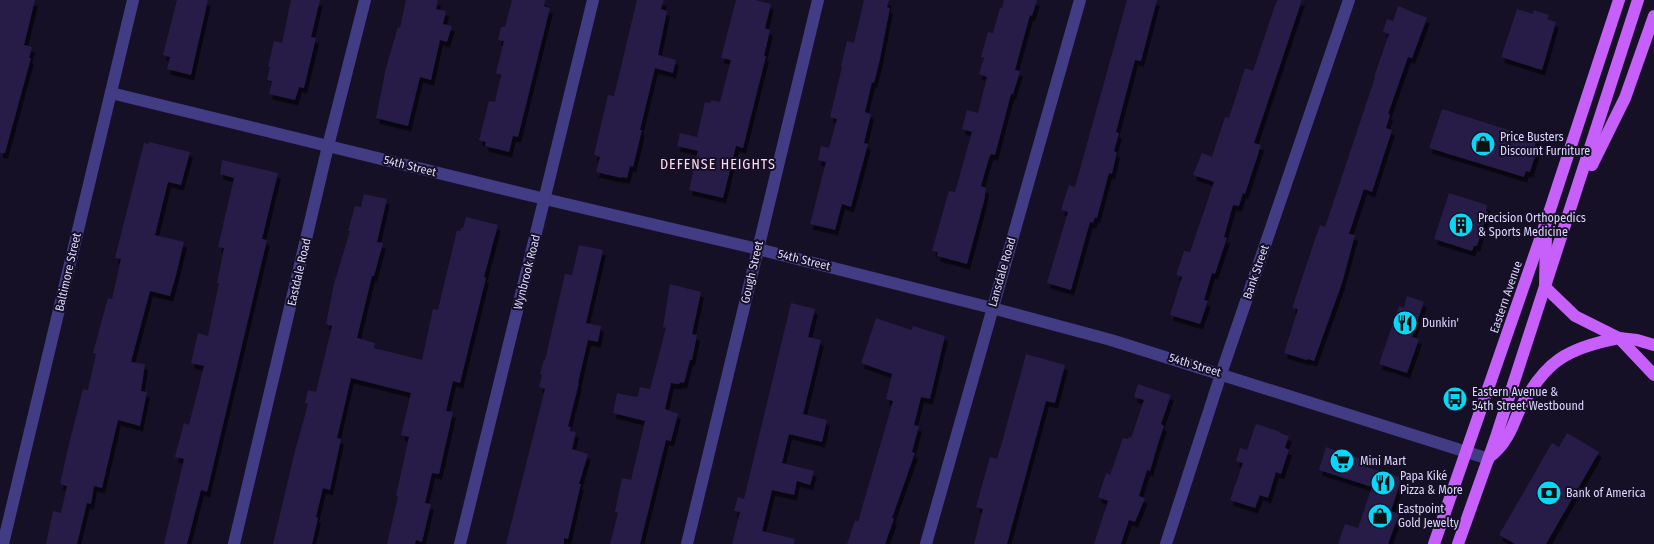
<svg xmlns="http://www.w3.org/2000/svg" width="1654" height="544" font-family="'Fira Sans Condensed',sans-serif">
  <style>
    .building { fill: #271c47; filter: url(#shadow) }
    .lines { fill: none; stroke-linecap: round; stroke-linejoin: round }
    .street { stroke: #423c84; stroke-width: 12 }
    .primary { stroke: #c760fb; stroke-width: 12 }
    .labels { text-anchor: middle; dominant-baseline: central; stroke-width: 4; stroke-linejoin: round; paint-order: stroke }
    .poi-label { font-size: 12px; fill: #ddd6fe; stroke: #151026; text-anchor: start }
    .street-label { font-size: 12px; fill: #ddd6fe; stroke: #151026 }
    .neighbourhood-label { font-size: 14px; letter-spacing: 1px; fill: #fed8ef; stroke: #151026 }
  </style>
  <defs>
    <filter id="shadow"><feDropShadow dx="3" dy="5.5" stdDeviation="0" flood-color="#0009"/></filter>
  </defs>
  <rect width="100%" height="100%" fill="#151026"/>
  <g class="building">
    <polygon points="0,0 35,0 24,45 32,47 29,58 31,58 5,153 0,153"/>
    <polygon points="177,0 208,0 191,75 167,69 170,57 163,55"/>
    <polygon points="291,0 320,0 311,37 316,38 304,88 299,87 295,100 269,94 272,81 267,80 270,67 268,67 274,41 282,43"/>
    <polygon points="406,0 438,0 436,9 446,11 443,24 452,26 447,42 440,40 431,80 420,77 408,126 376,118 386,68 398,27 400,28"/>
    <polygon points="512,0 545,0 544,6 550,8 518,137 513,136 509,152 485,146 486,142 479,140 489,101 495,102 501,75 496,73 504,41 498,40 501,27 505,27"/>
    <polygon points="637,0 664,0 661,9 667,11 658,55 676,60 673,73 655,68 640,130 642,130 633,167 630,166 627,178 622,177 622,178 596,172 600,157 594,155 608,95 614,96"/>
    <polygon points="736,0 755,0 771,4 765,28 770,30 764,56 766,56 743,148 736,146 723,198 689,190 698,151 677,146 680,133 697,137 705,102 710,103 711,100 720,102 731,60 721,58"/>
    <polygon points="864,0 889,0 887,7 890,8 880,59 874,83 872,82 865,112 871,114 864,143 868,144 851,207 842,204 835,230 810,224 826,162 818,160 821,146 829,148 837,119 830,117 842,67 841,66 847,41 854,43"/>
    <polygon points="1004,0 1037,0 1032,16 1030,15 1015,70 1020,71 1013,94 1011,94 995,155 991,154 989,158 981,186 986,188 984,201 967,264 937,256 938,252 932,251 948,194 949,191 955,192 972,132 962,129 967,110 978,113 987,77 979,74 984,58 981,57 988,32 993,33 1000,8 1002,8"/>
    <polygon points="1127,0 1157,0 1141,61 1135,60 1116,132 1119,133 1114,151 1117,152 1112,174 1109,173 1097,218 1095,217 1093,223 1090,222 1071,290 1047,283 1068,212 1061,210 1069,185 1075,187"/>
    <polygon points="1277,0 1302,0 1254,143 1261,145 1245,194 1243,193 1239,206 1233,205 1224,237 1227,238 1215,274 1212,273 1204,300 1208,301 1200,324 1170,315 1182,277 1176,275 1184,251 1190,252 1214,182 1193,175 1202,153 1212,157 1225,117 1229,118 1245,68 1253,71"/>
    <polygon points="1398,6 1427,18 1412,58 1408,57 1388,114 1390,115 1386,128 1392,130 1372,192 1364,189 1349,234 1355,235 1342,283 1314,361 1308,359 1307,360 1284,353 1298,309 1292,308 1320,225 1325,227 1375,77 1374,77 1389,34 1383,32 1387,19 1393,21"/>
    <polygon points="1517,9 1533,14 1534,10 1549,15 1547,19 1556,22 1542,70 1501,57"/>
    <polygon points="1442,109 1537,139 1533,150 1537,151 1530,172 1526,171 1524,177 1429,148"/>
    <polygon points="149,142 190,152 181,185 168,182 155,235 184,242 176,275 170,296 150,291 131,362 145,364 141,391 147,392 140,426 118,420 102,488 94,486 91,504 87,503 77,544 46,544 53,511 61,513 67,486 60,484 69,444 83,389 88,390 96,354 93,353 108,298 112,299 121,259 115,258 144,143 149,144"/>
    <polygon points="222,160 278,173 262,239 267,240 207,492 201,490 187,544 164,544 184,459 175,457 184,423 189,425 204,366 191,363 198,333 208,336 219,283 217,283 224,248 218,247 234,178 220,174"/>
    <polygon points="1449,193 1487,205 1486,211 1488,211 1477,246 1474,246 1472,251 1434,239"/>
    <polygon points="364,194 387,199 377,242 383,243 374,276 372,276 357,338 375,343 374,348 422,360 433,309 438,310 457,230 460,231 461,228 463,228 466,217 498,225 484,277 486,278 460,383 453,381 446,411 453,412 439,474 432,473 425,503 431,504 422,542 416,540 415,544 387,544 398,497 396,496 409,437 401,435 411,393 351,378 337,438 341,439 330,490 323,488 316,517 318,518 312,544 273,544 294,455 308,404 305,403 308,390 316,392 332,326 326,324 334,284 350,231 348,231 355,206 361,207"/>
    <polygon points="579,245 603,250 586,323 601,326 598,342 588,340 578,383 579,383 568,426 571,427 570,431 576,432 572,449 588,454 579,484 581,484 578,496 568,539 564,538 564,544 506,544 545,389 539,387 542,375 540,374 544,359 545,360 565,274 572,275"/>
    <polygon points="670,284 701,292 692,334 697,335 692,360 690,360 684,383 680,382 679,384 671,383 665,409 678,414 671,441 666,440 640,544 610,544 618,513 615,512 622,478 631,480 645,421 613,413 617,393 636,397 638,396 640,387 650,389 666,328 663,327"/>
    <polygon points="1407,296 1424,302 1412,337 1419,339 1407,373 1379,364 1399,306 1404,308"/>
    <polygon points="791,303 815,309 808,337 821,340 803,414 827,420 822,442 789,434 782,463 814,471 810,485 797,481 794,495 772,490 762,531 795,539 794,544 732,544 740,512 734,511 738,497 744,499"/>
    <polygon points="876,318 912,330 913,326 945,336 930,399 921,397 914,425 919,426 912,452 915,453 892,518 894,519 885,544 847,544 855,520 858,522 893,401 886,399 892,374 861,363"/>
    <polygon points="1026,354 1065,365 1055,403 1046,401 1007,544 974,544 983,509 976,507 990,457 997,459 1001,446"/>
    <polygon points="1138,384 1171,395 1161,424 1164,426 1157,447 1150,471 1147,470 1139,496 1145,498 1135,522 1129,520 1121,544 1094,544 1108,501 1098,497 1106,473 1110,475 1123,438 1128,439 1129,437 1131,438 1144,400 1134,397"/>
    <polygon points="1256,424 1281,432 1280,433 1289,436 1285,448 1289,450 1281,474 1276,472 1268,498 1260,495 1255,508 1230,500 1243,463 1236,461 1240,448 1247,450"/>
    <polygon points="1567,433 1599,452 1546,544 1515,544 1499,535 1552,443 1559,447"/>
    <polygon points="1326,447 1362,459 1360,465 1402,478 1391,511 1399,514 1388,544 1338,544 1345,524 1358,528 1372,487 1319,470"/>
  </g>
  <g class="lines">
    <g class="street">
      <polyline points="111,93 545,199 758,249 992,308 1111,340 1489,459"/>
      <polyline points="3,544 133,0"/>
      <polyline points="234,544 328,146 365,0"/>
      <polyline points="460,544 593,0"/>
      <polyline points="687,544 818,0"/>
      <polyline points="926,544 1080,0"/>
      <polyline points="1166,544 1221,374 1349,0"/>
    </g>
    <g class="primary">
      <polyline points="1592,165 1625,98 1654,16"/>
      <polyline points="1546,234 1545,287 1575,316 1619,338 1637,340 1654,345"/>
      <path d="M1492 455C1497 450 1502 446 1505 440 1512 431 1515 419 1520 409 1545 361 1567 348 1619 338L1654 375"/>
      <polyline points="1434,544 1546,222 1619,0"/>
      <polyline points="1458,544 1496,437 1638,0"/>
    </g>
  </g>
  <defs>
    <symbol id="shop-disc" viewBox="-11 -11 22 22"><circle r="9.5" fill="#08d7f9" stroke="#151026"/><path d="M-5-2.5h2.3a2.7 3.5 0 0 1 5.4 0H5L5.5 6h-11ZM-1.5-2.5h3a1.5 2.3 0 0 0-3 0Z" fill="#111"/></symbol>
    <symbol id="building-disc" viewBox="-11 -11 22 22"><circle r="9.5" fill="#08d7f9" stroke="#151026"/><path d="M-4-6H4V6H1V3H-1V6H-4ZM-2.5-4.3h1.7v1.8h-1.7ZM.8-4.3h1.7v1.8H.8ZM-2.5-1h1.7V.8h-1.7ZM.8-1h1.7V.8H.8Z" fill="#111"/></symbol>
    <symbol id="restaurant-disc" viewBox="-11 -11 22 22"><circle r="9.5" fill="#08d7f9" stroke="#151026"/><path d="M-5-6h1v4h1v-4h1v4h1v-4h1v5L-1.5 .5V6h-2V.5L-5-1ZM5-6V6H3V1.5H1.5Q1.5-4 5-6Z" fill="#111"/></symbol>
    <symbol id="bus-disc" viewBox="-11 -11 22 22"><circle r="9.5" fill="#08d7f9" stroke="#151026"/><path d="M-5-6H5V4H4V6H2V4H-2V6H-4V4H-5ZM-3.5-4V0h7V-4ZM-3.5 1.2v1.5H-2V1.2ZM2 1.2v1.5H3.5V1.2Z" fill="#111"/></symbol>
    <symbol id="supermarket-disc" viewBox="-11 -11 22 22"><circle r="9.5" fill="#08d7f9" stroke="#151026"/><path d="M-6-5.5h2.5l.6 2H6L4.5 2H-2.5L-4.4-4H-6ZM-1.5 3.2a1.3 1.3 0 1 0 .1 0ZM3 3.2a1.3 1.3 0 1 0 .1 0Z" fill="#111"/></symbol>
    <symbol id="bank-disc" viewBox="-11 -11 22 22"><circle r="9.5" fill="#08d7f9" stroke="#151026"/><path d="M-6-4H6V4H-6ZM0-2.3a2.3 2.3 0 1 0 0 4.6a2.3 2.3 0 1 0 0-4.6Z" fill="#111"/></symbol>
  </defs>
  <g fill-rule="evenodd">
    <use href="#shop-disc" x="1469" y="130" width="28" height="28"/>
    <use href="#building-disc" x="1447" y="211" width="28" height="28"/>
    <use href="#restaurant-disc" x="1391" y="309" width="28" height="28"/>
    <use href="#bus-disc" x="1441" y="385" width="28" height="28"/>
    <use href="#supermarket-disc" x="1328" y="447" width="28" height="28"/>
    <use href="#restaurant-disc" x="1369" y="469" width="28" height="28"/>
    <use href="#bank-disc" x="1535" y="479" width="28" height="28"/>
    <use href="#shop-disc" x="1366" y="502" width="28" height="28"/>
  </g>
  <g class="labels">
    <g class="poi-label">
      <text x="1500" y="137">Price Busters<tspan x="1500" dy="14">Discount Furniture</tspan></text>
      <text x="1478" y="218">Precision Orthopedics<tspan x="1478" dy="14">&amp; Sports Medicine</tspan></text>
      <text x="1422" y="323">Dunkin'</text>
      <text x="1472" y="392">Eastern Avenue &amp;<tspan x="1472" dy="14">54th Street Westbound</tspan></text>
      <text x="1360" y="461">Mini Mart</text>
      <text x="1400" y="476">Papa Kiké<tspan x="1400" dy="14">Pizza &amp; More</tspan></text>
      <text x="1566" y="493">Bank of America</text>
      <text x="1398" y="509">Eastpoint<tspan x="1398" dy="14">Gold Jewelty</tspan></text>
    </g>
    <g class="street-label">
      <text transform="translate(410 166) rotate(14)">54th Street</text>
      <text transform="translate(804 260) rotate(14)">54th Street</text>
      <text transform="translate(68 272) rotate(-77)">Baltimore Street</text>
      <text transform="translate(299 272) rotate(-77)">Eastdale Road</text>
      <text transform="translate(527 272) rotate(-76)">Wynbrook Road</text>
      <text transform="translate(752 272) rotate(-77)">Gough Street</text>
      <text transform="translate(1002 272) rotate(-74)">Lansdale Road</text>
      <text transform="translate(1256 272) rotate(-71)">Bank Street</text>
      <text transform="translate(1506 297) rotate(-71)">Eastern Avenue</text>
      <text transform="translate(1195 365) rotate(17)">54th Street</text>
    </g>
    <g class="neighbourhood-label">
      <text x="718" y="164">DEFENSE HEIGHTS</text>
    </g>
  </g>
</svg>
